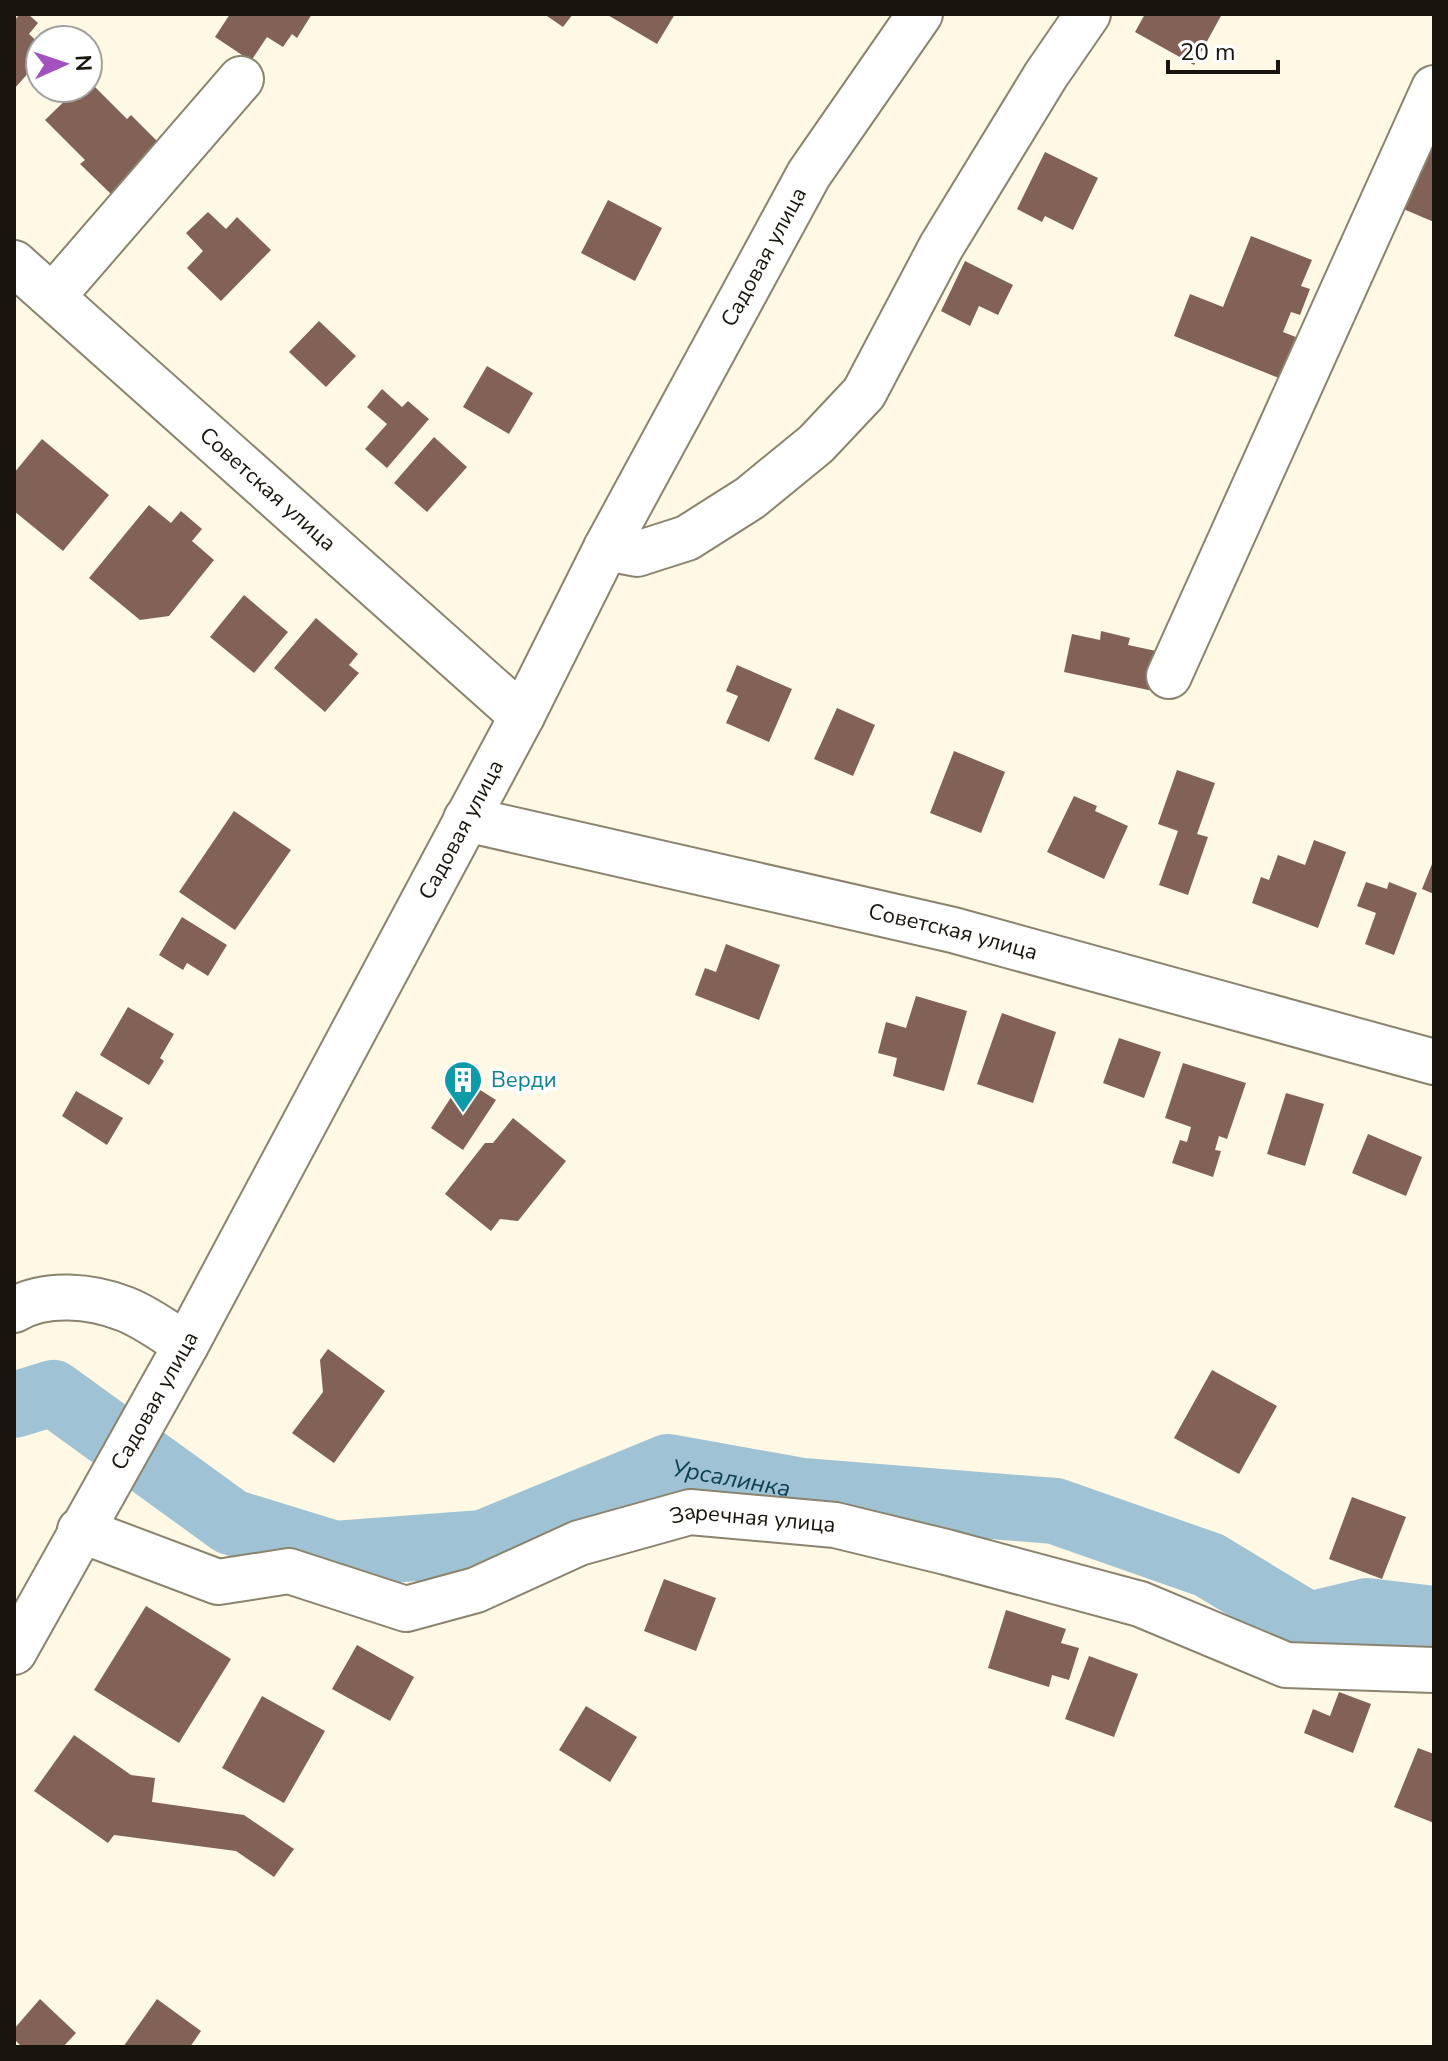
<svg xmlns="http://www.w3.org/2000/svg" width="1448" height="2061" font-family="'Nunito Sans',sans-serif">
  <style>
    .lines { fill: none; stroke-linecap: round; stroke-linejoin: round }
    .river { stroke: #9fc3d4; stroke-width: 66 }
    .building { fill: #826257 }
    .minor-casing { stroke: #8b836e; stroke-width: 48 }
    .minor { stroke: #fff; stroke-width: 44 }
    .labels { text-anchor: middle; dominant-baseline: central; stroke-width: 8; stroke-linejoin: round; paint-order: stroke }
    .street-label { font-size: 22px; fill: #19150d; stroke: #fff }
    .culture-label { font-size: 22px; fill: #0d838f; stroke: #fff; text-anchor: start }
    .water-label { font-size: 24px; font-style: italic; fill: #0b3f51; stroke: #fff }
  </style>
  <rect width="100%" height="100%" fill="#fff8e5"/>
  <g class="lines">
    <path class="river" id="s1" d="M14 1405 53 1393 231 1522 335 1554 483 1543 668 1467 802 1491 1055 1511 1209 1565 1308 1625 1367 1611 1434 1619"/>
  </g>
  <g class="building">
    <polygon points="20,14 28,14 38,23 29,34 40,44 40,60 14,89 14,21"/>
    <polygon points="230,14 312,14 297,38 292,34 283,47 267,37 251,61 215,37"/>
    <polygon points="544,14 573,14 563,27"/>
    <polygon points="606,14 675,14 657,44"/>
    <polygon points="1145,14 1222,14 1194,65 1135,32"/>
    <polygon points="88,80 127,119 131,115 160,144 111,194 80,164 85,160 45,120 78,88 88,88"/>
    <polygon points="1420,142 1434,149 1434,222 1401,208"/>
    <polygon points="1045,152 1098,178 1073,230 1045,216 1042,222 1017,209"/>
    <polygon points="608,200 662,228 635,281 581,253"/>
    <polygon points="208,212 226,229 237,217 271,250 221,301 187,268 203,251 186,233"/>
    <polygon points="1251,236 1312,260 1301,286 1310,289 1300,315 1291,312 1283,332 1306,341 1289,382 1174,336 1190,294 1223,307"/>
    <polygon points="965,261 1013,285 998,315 979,306 970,326 941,311"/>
    <polygon points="319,321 356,356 326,387 289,352"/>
    <polygon points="487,366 533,393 509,434 463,407"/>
    <polygon points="382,389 402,407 408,401 429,419 387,468 365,449 387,424 367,407"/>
    <polygon points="434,437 467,467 427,512 394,483"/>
    <polygon points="42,439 109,495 63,551 14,511 14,473"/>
    <polygon points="149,505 171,523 181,511 202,529 192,541 214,560 169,616 140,620 89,578"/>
    <polygon points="244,595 288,632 254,673 210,637"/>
    <polygon points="316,618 358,654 349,665 359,673 325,712 274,668"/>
    <polygon points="1101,631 1130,638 1128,645 1161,652 1153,691 1064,672 1072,634 1100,640"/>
    <polygon points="737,665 792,689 769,742 726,723 738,696 726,691"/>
    <polygon points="837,708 875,725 853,776 814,759"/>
    <polygon points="954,751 1005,772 981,833 930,813"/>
    <polygon points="1177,770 1215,783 1197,834 1208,837 1188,895 1159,885 1178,831 1158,824"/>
    <polygon points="1074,796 1097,806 1095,811 1128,826 1104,879 1047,852"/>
    <polygon points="234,811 291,850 235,930 179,892"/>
    <polygon points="1314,840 1346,852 1318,928 1252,903 1261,877 1269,880 1278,855 1305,865"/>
    <polygon points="1434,859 1434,894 1422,889"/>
    <polygon points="1366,882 1387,889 1389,882 1417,893 1394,955 1365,944 1376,913 1357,906"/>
    <polygon points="182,917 227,945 208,976 187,963 183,970 159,955"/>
    <polygon points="726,944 780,965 759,1020 695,995 705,968 716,972"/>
    <polygon points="916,996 967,1011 944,1091 893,1076 897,1058 878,1053 886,1022 906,1028"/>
    <polygon points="128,1007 174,1034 160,1058 164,1061 149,1085 100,1055"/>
    <polygon points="1002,1013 1056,1032 1033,1103 977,1084"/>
    <polygon points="1119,1038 1161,1052 1144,1098 1103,1083"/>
    <polygon points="1183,1063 1246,1083 1227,1139 1219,1136 1215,1150 1221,1151 1213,1177 1172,1163 1180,1140 1187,1142 1191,1127 1165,1118"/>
    <polygon points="463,1079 496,1100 463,1150 431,1128"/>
    <polygon points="76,1091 123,1118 107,1145 62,1116"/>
    <polygon points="1286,1093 1324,1104 1305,1166 1267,1154"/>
    <polygon points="513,1118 566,1161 518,1221 500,1219 491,1231 445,1194 485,1143 493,1143"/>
    <polygon points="1368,1134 1422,1157 1406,1196 1352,1173"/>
    <polygon points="328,1349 385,1391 334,1463 292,1433 323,1392 320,1360"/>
    <polygon points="1212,1370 1277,1406 1239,1474 1174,1438"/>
    <polygon points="1352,1497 1406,1517 1382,1579 1329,1559"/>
    <polygon points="664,1579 716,1598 696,1651 644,1631"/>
    <polygon points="146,1606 231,1659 179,1743 94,1690"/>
    <polygon points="1006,1610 1066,1629 1061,1643 1079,1648 1069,1680 1052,1675 1049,1687 988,1668"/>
    <polygon points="357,1645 414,1677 390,1721 332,1689"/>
    <polygon points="1089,1656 1138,1674 1114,1737 1065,1719"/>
    <polygon points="1339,1692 1371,1704 1353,1753 1304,1733 1313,1709 1330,1716"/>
    <polygon points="262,1696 325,1731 284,1803 222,1768"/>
    <polygon points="586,1706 637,1737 610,1782 559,1750"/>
    <polygon points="74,1735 131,1775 155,1778 152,1802 244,1815 294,1849 274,1877 236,1851 114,1835 108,1843 34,1791"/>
    <polygon points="1418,1748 1434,1754 1434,1823 1394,1807"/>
    <polygon points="40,1999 76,2033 63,2047 22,2047 14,2039 14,2029"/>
    <polygon points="157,1999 201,2031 190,2047 123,2047"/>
  </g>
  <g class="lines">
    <defs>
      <g id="minor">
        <path id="s2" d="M14 263 522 716"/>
        <polyline points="53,296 241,79"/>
        <polyline points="606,548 637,554 687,538 750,498 816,444 864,393 941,247 1046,75 1088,14"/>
        <polyline points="1169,676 1434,88"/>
        <path id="s3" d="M466 819 953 930 1434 1062"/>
        <path d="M14 1310C46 1291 92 1296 125 1309 146 1317 167 1333 186 1345"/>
        <path id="s4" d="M80 1530 218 1582 289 1571 406 1609 476 1590 579 1543 690 1512 835 1525 946 1552 1140 1604 1286 1665 1434 1670"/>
        <path id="s5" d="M14 1652 186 1345 522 716 606 548 809 174 920 14"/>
      </g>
    </defs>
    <use href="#minor" class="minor-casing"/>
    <use href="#minor" class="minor"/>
  </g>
  <defs>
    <symbol id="building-pin" viewBox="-11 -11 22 30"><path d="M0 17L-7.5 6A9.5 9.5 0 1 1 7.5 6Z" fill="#0f9aa8" stroke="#fff"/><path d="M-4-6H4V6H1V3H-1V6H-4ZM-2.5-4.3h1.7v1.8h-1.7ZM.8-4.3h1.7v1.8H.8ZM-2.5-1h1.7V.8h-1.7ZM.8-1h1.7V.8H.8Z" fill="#fff"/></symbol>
  </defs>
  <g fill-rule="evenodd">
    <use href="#building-pin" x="441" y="1058" width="44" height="60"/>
  </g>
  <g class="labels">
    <g class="street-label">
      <text stroke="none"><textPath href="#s5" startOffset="1584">Садовая улица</textPath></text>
      <text stroke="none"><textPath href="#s2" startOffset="340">Советская улица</textPath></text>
      <text stroke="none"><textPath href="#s5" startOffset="936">Садовая улица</textPath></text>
      <text stroke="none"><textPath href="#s3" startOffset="500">Советская улица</textPath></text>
      <text stroke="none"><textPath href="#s5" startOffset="288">Садовая улица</textPath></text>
      <text stroke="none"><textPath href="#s4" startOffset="706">Заречная улица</textPath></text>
    </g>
    <g class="culture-label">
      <text x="491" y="1080">Верди</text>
    </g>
    <g class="water-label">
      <text stroke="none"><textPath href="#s1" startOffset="782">Урсалинка</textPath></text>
    </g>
  </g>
  <rect width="1448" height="2061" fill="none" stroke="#19150d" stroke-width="32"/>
  <g transform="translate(64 64) rotate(87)"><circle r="38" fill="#ffffff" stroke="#a3a19e" stroke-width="2"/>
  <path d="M0-6L14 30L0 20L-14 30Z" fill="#a351c0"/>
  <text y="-12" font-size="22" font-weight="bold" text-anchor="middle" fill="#19150d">N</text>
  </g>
  <path d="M1168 60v12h110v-12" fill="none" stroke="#19150d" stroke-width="4"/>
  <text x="1180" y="60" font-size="24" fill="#19150d" stroke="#ffffff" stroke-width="6" paint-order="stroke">20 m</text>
</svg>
